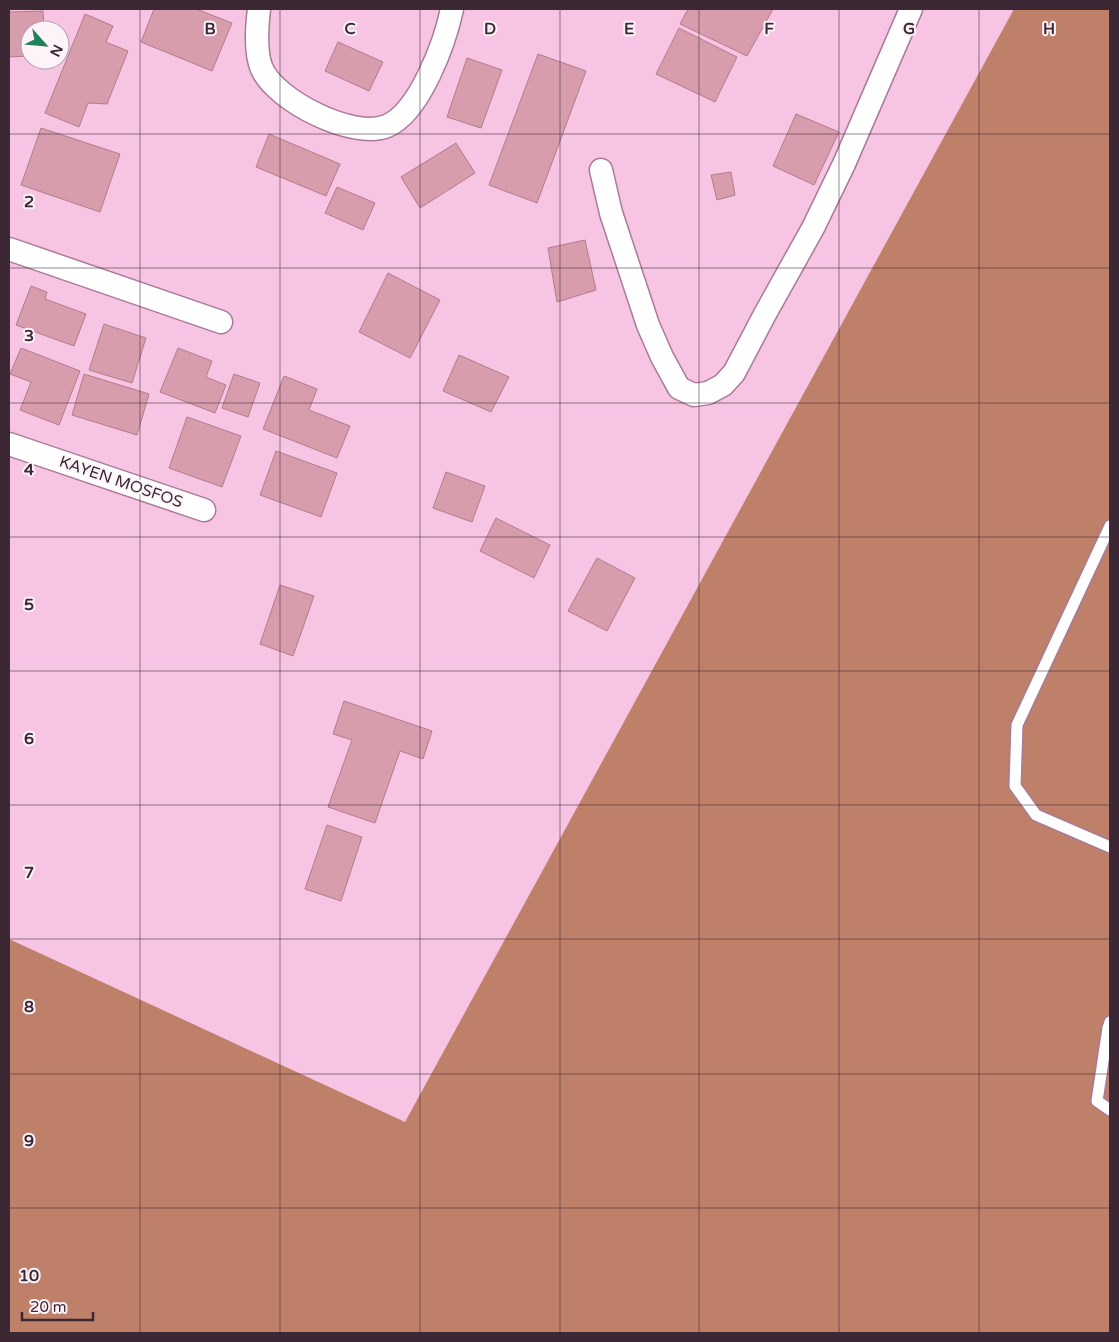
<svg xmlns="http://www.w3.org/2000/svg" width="1119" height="1342" font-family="'Varela Round',sans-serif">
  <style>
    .forest { fill: #be8069 }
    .building { fill: #d79dac; stroke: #b27c8a }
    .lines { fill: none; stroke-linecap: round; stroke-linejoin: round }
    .service-casing { stroke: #a97a97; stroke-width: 14 }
    .minor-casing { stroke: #a97a97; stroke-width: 25 }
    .service { stroke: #fff; stroke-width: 11 }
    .minor { stroke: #fff; stroke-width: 22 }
    .grid { fill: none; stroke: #3b2834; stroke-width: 1; stroke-opacity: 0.55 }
    .labels { text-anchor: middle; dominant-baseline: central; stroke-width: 4; stroke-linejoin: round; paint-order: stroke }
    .street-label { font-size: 16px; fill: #3b2834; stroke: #fef3f9 }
    .grid-label { font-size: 16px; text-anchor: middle; font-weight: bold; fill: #3b2834; stroke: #fef3f9; stroke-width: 4; stroke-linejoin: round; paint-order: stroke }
  </style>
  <rect width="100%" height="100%" fill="#f7c4e3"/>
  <polygon class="forest" points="1014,9 1110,9 1110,1333 9,1333 9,939 405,1122"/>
  <g class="building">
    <polygon points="154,9 196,9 232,23 212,71 141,42"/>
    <polygon points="688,9 773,9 747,56 680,24"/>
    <polygon points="43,11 44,30 30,30 30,56 9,57 9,12"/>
    <polygon points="85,14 113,26 106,42 128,51 107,104 88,103 79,127 45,113"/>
    <polygon points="679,28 737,57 715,102 656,74"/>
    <polygon points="338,42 383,62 369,91 325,71"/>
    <polygon points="538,54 586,71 537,203 489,185"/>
    <polygon points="467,58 502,70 481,128 447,117"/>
    <polygon points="796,114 839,132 814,185 773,166"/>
    <polygon points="41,128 120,154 100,212 21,185"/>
    <polygon points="269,134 340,164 326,196 256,167"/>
    <polygon points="456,143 475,173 420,208 401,177"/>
    <polygon points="731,172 735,195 717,200 711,175"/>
    <polygon points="337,187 375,203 363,230 325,213"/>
    <polygon points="585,240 596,290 557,302 548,248"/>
    <polygon points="388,273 440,300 410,358 359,332"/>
    <polygon points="31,286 47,292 45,299 86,314 74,346 16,325"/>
    <polygon points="104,324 146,338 132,383 89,370"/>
    <polygon points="21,348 80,371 59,425 20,410 31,382 10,374"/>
    <polygon points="178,348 212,361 206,377 226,385 215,413 160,392"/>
    <polygon points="459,355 509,377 491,412 443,391"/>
    <polygon points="84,374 149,394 137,435 72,415"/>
    <polygon points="234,374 260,383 248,417 222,408"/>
    <polygon points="284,376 317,389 309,410 350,426 337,458 263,429"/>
    <polygon points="187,417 241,436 222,487 169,468"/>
    <polygon points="276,451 337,473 321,517 260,495"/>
    <polygon points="446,472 485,486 472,522 433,508"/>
    <polygon points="496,518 550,545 534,578 480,551"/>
    <polygon points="597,558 635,578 607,631 568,611"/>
    <polygon points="280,585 314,596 293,656 260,644"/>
    <polygon points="344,701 432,731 423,759 400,751 375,823 328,807 352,740 333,734"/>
    <polygon points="327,825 362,837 341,901 305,889"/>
  </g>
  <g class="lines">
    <defs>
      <g id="service">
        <polyline points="1110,526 1017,725 1015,786 1036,815 1110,847"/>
        <polyline points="1110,1022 1108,1028 1097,1101 1110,1110"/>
      </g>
      <g id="minor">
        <path d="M259 9C257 25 255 54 262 69 276 101 354 140 387 126 420 112 445 42 452 9"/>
        <polyline points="601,170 611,213 648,325 662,357 679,388 694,395 708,393 723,385 734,373 765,314 813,228 844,164 911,9"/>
        <polyline points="9,249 221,322"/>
        <polyline points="9,444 204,510"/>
      </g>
    </defs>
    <use href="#service" class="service-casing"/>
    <use href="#minor" class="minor-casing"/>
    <use href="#service" class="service"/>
    <use href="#minor" class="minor"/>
  </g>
  <path class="grid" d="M140 9V1333M280 9V1333M420 9V1333M560 9V1333M699 9V1333M839 9V1333M979 9V1333M9 134H1110M9 268H1110M9 403H1110M9 537H1110M9 671H1110M9 805H1110M9 939H1110M9 1074H1110M9 1208H1110"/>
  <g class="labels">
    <g class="street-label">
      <text transform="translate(121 482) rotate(19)">KAYEN MOSFOS</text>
    </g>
  </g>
  <g class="grid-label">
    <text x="210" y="34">B</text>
    <text x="350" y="34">C</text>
    <text x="490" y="34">D</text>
    <text x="629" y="34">E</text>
    <text x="769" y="34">F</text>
    <text x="909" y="34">G</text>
    <text x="1049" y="34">H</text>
    <text x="29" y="207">2</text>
    <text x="29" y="341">3</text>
    <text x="29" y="475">4</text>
    <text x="29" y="610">5</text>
    <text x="29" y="744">6</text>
    <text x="29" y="878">7</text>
    <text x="29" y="1012">8</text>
    <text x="29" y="1146">9</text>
    <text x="29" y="1281">10</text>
  </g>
  <rect width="1119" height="1342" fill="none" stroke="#3b2834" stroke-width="20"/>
  <g transform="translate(45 45) rotate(117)"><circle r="24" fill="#fef3f9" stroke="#b0a2aa"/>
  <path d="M0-4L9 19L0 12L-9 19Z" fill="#1f815a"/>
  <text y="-8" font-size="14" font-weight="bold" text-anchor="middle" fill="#3b2834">N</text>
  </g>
  <path d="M22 1312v8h71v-8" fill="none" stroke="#3b2834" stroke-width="2.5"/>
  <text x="30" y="1312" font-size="15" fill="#3b2834" stroke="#fef3f9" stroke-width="4" paint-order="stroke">20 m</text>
</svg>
